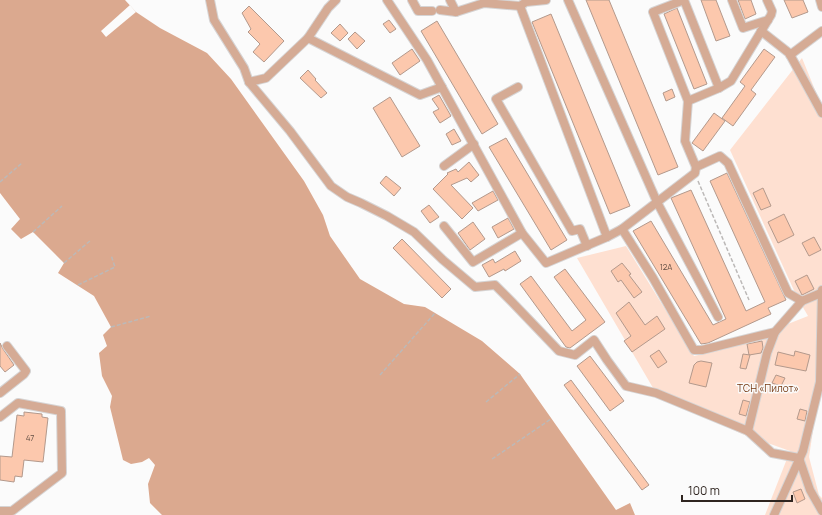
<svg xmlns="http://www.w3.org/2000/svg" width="822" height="515" font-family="Manrope,sans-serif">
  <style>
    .green { fill: #fee0d1 }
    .water { fill: #dba98f }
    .pier { fill: #fbfbfb }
    .building { fill: #fcc8ad; stroke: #b3998c }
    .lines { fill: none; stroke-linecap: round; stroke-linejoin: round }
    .minor-casing { stroke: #d6d4d4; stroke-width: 10 }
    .path { stroke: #bcb9b8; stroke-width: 1.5; stroke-dasharray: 4 2; stroke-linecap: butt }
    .minor { stroke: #d5ab95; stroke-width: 8 }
    .labels { text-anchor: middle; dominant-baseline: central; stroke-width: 3; stroke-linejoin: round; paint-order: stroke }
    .number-label { font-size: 8px; fill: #624e43 }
    .park-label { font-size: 10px; fill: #74370f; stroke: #fbfbfb }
  </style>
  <rect width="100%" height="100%" fill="#fbfbfb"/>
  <polygon class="green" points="802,58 822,107 822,371 809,457 819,495 822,498 822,515 765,515 790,451 742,434 656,393 577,258 626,246 694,356 725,349 808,316 797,297 730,150"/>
  <polygon class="water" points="0,0 125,0 136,12 160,28 207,53 231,79 304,181 323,215 330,236 360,279 404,304 425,307 482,341 520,374 616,510 630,503 635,515 162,515 150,503 148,484 155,465 149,458 142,462 131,464 123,460 110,407 112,396 102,376 99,353 107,346 103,335 111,327 94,296 58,273 64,263 33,232 21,239 11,229 20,219 0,193"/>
  <polygon class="pier" points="130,5 136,12 106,37 101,31"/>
  <g class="building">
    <polygon points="586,0 609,0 678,167 658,175"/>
    <polygon points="701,0 716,0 730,36 716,41"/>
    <polygon points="738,0 751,0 756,14 745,19"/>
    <polygon points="784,0 803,0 808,12 792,18"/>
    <polygon points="249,6 284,41 264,62 253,52 260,44 248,32 251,29 242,13"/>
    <polygon points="677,8 707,84 694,89 664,14"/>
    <polygon points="551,14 630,206 610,214 532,22"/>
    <polygon points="389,20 396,29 390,33 383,24"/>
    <polygon points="437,21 498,124 482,134 421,31"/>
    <polygon points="340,24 348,33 340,41 331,33"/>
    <polygon points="355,32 365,41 357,49 348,39"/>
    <polygon points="412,49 420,61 400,75 392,63"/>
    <polygon points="764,49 775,57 751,90 756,94 733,126 722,118 745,86 740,82"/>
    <polygon points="308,70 316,79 315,80 327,93 321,98 300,78"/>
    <polygon points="672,89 675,97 666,101 663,93"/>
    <polygon points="439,95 451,116 440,123 433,112 439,109 432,99"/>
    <polygon points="390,97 420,146 402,157 373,108"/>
    <polygon points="714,113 725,121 703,151 692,143"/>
    <polygon points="454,129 461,141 452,145 446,134"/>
    <polygon points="506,138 567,240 551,250 489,147"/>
    <polygon points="469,162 479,175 471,182 467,178 451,185 473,208 462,219 433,189 448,174 447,173 456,169 458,172"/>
    <polygon points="727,173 786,300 768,308 771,314 708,343 701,344 633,231 651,221 713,325 726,319 671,198 691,190 746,311 765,302 710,181"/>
    <polygon points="386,176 401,188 394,196 380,183"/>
    <polygon points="763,188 771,206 761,210 753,193"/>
    <polygon points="493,191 498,200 478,211 472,203"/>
    <polygon points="429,205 439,217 430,223 421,211"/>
    <polygon points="784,214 794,235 778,243 768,222"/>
    <polygon points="508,218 514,229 498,238 492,227"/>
    <polygon points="473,222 485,239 470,250 458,233"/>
    <polygon points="814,237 821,250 809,256 802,243"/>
    <polygon points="402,239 451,289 442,298 393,248"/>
    <polygon points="515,251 521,261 505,271 504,269 489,277 482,265 493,259 495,263"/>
    <polygon points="622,263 631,274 629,275 642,292 634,298 621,280 618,282 611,271"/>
    <polygon points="565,269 605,322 570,348 566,347 520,284 531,276 572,331 586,320 554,277"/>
    <polygon points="807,275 814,289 802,295 795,281"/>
    <polygon points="629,302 645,325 657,316 665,329 632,352 624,341 631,336 616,313"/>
    <polygon points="762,341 763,348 761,353 749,355 747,344"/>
    <polygon points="0,343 3,349 14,365 5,372 0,366"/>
    <polygon points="659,350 667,362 658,368 650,356"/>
    <polygon points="795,351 810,355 806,371 775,365 778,352 794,356"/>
    <polygon points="743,354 750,355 746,369 740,368"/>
    <polygon points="590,356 624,401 610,411 577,366"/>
    <polygon points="701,361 712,363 706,387 689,383 694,365 697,362"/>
    <polygon points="776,375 785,378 781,386 772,383"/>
    <polygon points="571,380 649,485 642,490 564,385"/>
    <polygon points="743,400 750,402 746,416 739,414"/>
    <polygon points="800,409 807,411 805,421 797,419"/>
    <polygon points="24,412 42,414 42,417 48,418 43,462 24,460 22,477 15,476 14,482 0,480 0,456 12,457 17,415 24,416"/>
    <polygon points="801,489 805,499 797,503 793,492"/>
  </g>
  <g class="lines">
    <defs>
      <g id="minor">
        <polyline points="210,0 214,20 244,68 249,82 290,131 331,186 347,197 361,203 387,216 414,232 443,260 475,287 495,285 512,302 559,351 575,355 594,340 607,360 626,386 656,393 748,431 772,453 799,458 810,490 822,511"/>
        <polyline points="336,0 328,8 308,38 420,95 442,87"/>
        <polyline points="387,0 427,60 522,233 546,263 607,237 622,229 695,173 696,167 720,156 728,163 788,293 802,301"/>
        <polyline points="412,0 418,11 432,11"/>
        <polyline points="450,0 456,12"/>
        <polyline points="568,0 657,202 718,317"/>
        <polyline points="684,0 653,12 688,101 719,88 731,81 771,15 772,11 767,0"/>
        <polyline points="684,0 719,88"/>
        <polyline points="732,0 743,28 768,20"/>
        <polyline points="820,0 822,7"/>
        <polyline points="520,6 607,237"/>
        <polyline points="440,10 456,12 484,3 520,6 526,2 546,0"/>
        <polyline points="761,31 789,53 822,113"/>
        <polyline points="790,55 822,31"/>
        <polyline points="249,82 266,78 308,38"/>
        <polyline points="518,87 496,99 572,231 580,229 587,246"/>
        <polyline points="688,101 685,141 696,167"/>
        <polyline points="444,166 474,144"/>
        <polyline points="444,226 473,262 522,233"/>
        <polyline points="622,229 653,278 694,350 702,350 775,332 802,301 821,293"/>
        <polyline points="0,393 24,374 26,371 7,346"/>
        <polyline points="0,417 18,403 61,411 62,473 12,511 0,511"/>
        <polyline points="748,431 767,353 775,332"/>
        <polyline points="774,515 803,451 820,382 822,290"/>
      </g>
    </defs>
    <use href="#minor" class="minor-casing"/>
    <g class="path">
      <polyline points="698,181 749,300"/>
      <polyline points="0,182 22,163"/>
      <polyline points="33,232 62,206"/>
      <polyline points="64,263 91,240"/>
      <polyline points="78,285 115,267 111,255"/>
      <polyline points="111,327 151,316"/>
      <polyline points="380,375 435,313"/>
      <polyline points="486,402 520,374"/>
      <polyline points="492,459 551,419"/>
    </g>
    <use href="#minor" class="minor"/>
  </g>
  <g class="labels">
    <g class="number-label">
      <text x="666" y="266">12А</text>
      <text x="30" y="437">47</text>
    </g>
    <g class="park-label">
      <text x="768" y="388">ТСН «Пилот»</text>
    </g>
  </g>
  <path d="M682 495v6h110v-6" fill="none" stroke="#2f2520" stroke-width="2"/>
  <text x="688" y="495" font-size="12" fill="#2f2520" stroke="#fbfbfb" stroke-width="3" paint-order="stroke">100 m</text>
</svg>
